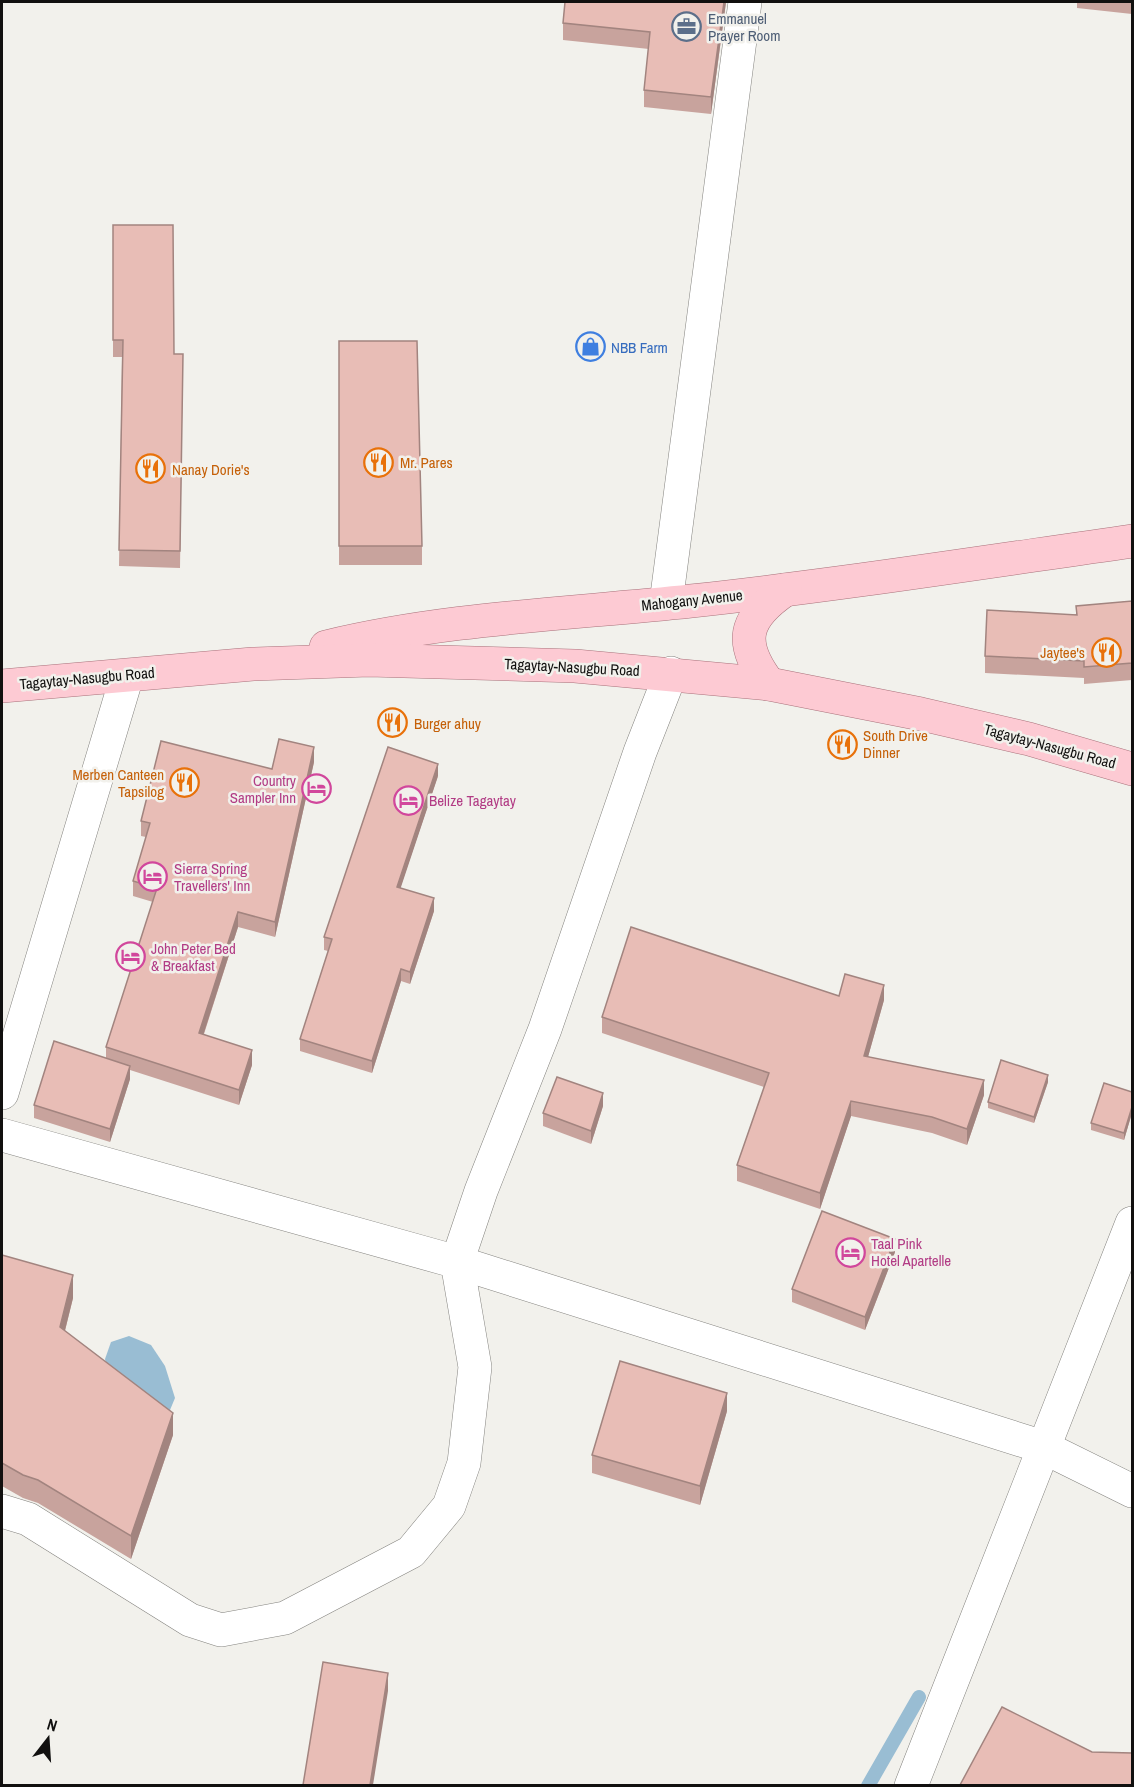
<svg xmlns="http://www.w3.org/2000/svg" width="1134" height="1787" font-family="'Archivo Narrow',sans-serif">
  <style>
    .water { fill: #99bdd3 }
    .lines { fill: none; stroke-linecap: round; stroke-linejoin: round }
    .stream { stroke: #99bdd3; stroke-width: 14 }
    .minor-casing { stroke: #84837f; stroke-width: 34 }
    .major-casing { stroke: #a9727b; stroke-width: 34 }
    .minor { stroke: #fff; stroke-width: 33 }
    .major { stroke: #fdcad3; stroke-width: 33 }
    .wall { fill: #c8a39d }
    .shaded-wall { fill: #a2847f }
    .building { fill: #e8bdb6; stroke: #a2847f; stroke-width: 1.5 }
    .labels { text-anchor: middle; dominant-baseline: central; stroke-width: 5; stroke-linejoin: round; paint-order: stroke }
    .service-label { font-size: 15px; fill: #4e5e75; stroke: #f2f1ec; text-anchor: start }
    .shop-label { font-size: 15px; fill: #366cbe; stroke: #f2f1ec; text-anchor: start }
    .food-label { font-size: 15px; fill: #c56008; stroke: #f2f1ec; text-anchor: start }
    .street-label { font-size: 15px; fill: #11100f; stroke: #f2f1ec }
    .hotel-label { font-size: 15px; fill: #b23c85; stroke: #f2f1ec; text-anchor: start }
  </style>
  <rect width="100%" height="100%" fill="#f2f1ec"/>
  <polygon class="water" points="129,1336 151,1345 165,1366 175,1398 170,1410 161,1414 108,1375 105,1359 111,1342"/>
  <g class="lines">
    <polyline class="stream" points="868,1786 919,1697"/>
    <defs>
      <g id="minor">
        <polyline points="666,603 745,2"/>
        <polyline points="2,1093 127,676"/>
        <polyline points="2,1135 457,1262 1043,1447 1132,1491"/>
        <polyline points="2,1511 28,1519 190,1620 221,1630 285,1618 411,1552 449,1506 464,1463 475,1367 457,1262 481,1191 545,1029 640,752 671,673"/>
        <polyline points="911,1786 1132,1223"/>
      </g>
      <g id="major">
        <path d="M326 647C445 618 569 614 691 601 838 585 985 562 1132 541"/>
        <path d="M769 684C738 643 743 619 785 590"/>
        <polyline points="2,686 253,664 369,660 575,666 769,684 921,714 1029,739 1132,769"/>
      </g>
    </defs>
    <use href="#minor" class="minor-casing"/>
    <use href="#major" class="major-casing"/>
    <use href="#minor" class="minor"/>
    <use href="#major" class="major"/>
  </g>
  <g class="wall">
    <polygon points="565,2 726,2 711,114 644,107 644,90 649,49 563,40 563,23"/>
    <polygon points="1077,2 1132,2 1132,14 1077,8"/>
    <polygon points="113,225 174,354 183,354 180,568 119,566 122,357 113,357"/>
    <polygon points="339,341 422,546 422,565 339,565"/>
    <polygon points="1132,601 1132,680 1084,684 1084,678 985,673 985,656 1076,614 1076,606"/>
    <polygon points="314,762 275,937 238,927 204,1034 252,1065 239,1105 130,1070 130,1079 110,1142 34,1118 34,1105 106,1058 106,1047 153,902 133,896 133,881 146,837 141,836 141,821 272,769"/>
    <polygon points="438,776 400,888 434,911 410,984 401,981 372,1073 300,1051 300,1039 328,951 324,950 324,937"/>
    <polygon points="839,996 884,1000 868,1057 984,1095 967,1145 932,1133 851,1116 820,1209 737,1181 737,1165 764,1087 602,1033 602,1017"/>
    <polygon points="1048,1082 1034,1123 988,1108 988,1102"/>
    <polygon points="1132,1092 1132,1113 1124,1140 1091,1130 1091,1123"/>
    <polygon points="603,1106 591,1144 543,1126 543,1113"/>
    <polygon points="895,1252 865,1330 792,1302 792,1289"/>
    <polygon points="2,1255 73,1298 65,1331 173,1435 131,1559 38,1503 23,1498 2,1486"/>
    <polygon points="727,1411 700,1505 592,1473 592,1455"/>
  </g>
  <g class="shaded-wall">
    <polygon points="724,2 726,2 711,114 711,97"/>
    <polygon points="314,747 314,762 275,937 275,922"/>
    <polygon points="438,764 438,776 397,899 397,887"/>
    <polygon points="434,898 434,911 410,984 410,972"/>
    <polygon points="238,912 238,927 199,1048 199,1033"/>
    <polygon points="401,969 401,981 372,1073 372,1061"/>
    <polygon points="884,985 884,1000 864,1071 864,1056"/>
    <polygon points="252,1050 252,1065 239,1105 239,1090"/>
    <polygon points="130,1066 130,1079 110,1142 110,1129"/>
    <polygon points="1048,1075 1048,1082 1034,1123 1034,1117"/>
    <polygon points="984,1080 984,1095 967,1145 967,1129"/>
    <polygon points="603,1093 603,1106 591,1144 591,1131"/>
    <polygon points="851,1101 851,1116 820,1209 820,1193"/>
    <polygon points="1132,1107 1132,1113 1124,1140 1124,1133"/>
    <polygon points="895,1239 895,1252 865,1330 865,1317"/>
    <polygon points="73,1275 73,1298 60,1350 60,1327"/>
    <polygon points="727,1393 727,1411 700,1505 700,1486"/>
    <polygon points="173,1413 173,1435 131,1559 131,1536"/>
    <polygon points="388,1673 388,1691 373,1785 370,1785"/>
  </g>
  <g class="building">
    <polygon points="565,2 724,2 711,97 644,90 650,32 563,23"/>
    <polygon points="113,225 173,225 174,354 183,354 180,551 119,550 123,340 113,340"/>
    <polygon points="339,341 417,341 422,546 339,546"/>
    <polygon points="1132,601 1132,663 1084,667 1084,661 985,656 987,610 1077,615 1076,606"/>
    <polygon points="279,739 314,747 275,922 238,912 199,1033 252,1050 239,1090 106,1047 157,888 133,881 150,823 141,821 161,741 272,769"/>
    <polygon points="388,747 438,764 397,887 434,898 410,972 401,969 372,1061 300,1039 332,939 324,937"/>
    <polygon points="631,927 839,996 845,974 884,985 864,1056 984,1080 967,1129 932,1117 851,1101 820,1193 737,1165 769,1073 602,1017"/>
    <polygon points="54,1041 130,1066 110,1129 34,1105"/>
    <polygon points="1001,1060 1048,1075 1034,1117 988,1102"/>
    <polygon points="557,1077 603,1093 591,1131 543,1113"/>
    <polygon points="1104,1083 1132,1092 1132,1107 1124,1133 1091,1123"/>
    <polygon points="822,1211 895,1239 865,1317 792,1289"/>
    <polygon points="2,1255 73,1275 60,1327 173,1413 131,1536 38,1480 23,1475 2,1463"/>
    <polygon points="620,1361 727,1393 700,1486 592,1455"/>
    <polygon points="323,1662 388,1673 370,1785 303,1785"/>
    <polygon points="1002,1707 1092,1752 1132,1753 1132,1785 960,1785"/>
  </g>
  <defs>
    <symbol id="office-ring" viewBox="-11 -11 22 22"><circle r="9.5" fill="#f2f1ec" stroke="#5c6f8a" stroke-width="1.5"/><path d="M-6-3h4V-5.5h4V-3h4V5H-6ZM-1-4.5V-3h2v-1.5ZM-6 0V1H6V0Z" fill="#5c6f8a"/></symbol>
    <symbol id="shop-ring" viewBox="-11 -11 22 22"><circle r="9.5" fill="#f2f1ec" stroke="#3f7fe0" stroke-width="1.5"/><path d="M-5-2.5h2.3a2.7 3.5 0 0 1 5.4 0H5L5.5 6h-11ZM-1.5-2.5h3a1.5 2.3 0 0 0-3 0Z" fill="#3f7fe0"/></symbol>
    <symbol id="restaurant-ring" viewBox="-11 -11 22 22"><circle r="9.5" fill="#f2f1ec" stroke="#e8710a" stroke-width="1.5"/><path d="M-5-6h1v4h1v-4h1v4h1v-4h1v5L-1.5 .5V6h-2V.5L-5-1ZM5-6V6H3V1.5H1.5Q1.5-4 5-6Z" fill="#e8710a"/></symbol>
    <symbol id="hotel-ring" viewBox="-11 -11 22 22"><circle r="9.5" fill="#f2f1ec" stroke="#d1479c" stroke-width="1.5"/><path d="M-6-4.5h1.5V1H6V5H4.5V3h-9V5H-6ZM-4 0a1.8 1.8 0 1 1 3.6 0ZM.5 0V-2.5h3Q6-2.5 6 0Z" fill="#d1479c"/></symbol>
  </defs>
  <g fill-rule="evenodd">
    <use href="#office-ring" x="670" y="10" width="33" height="33"/>
    <use href="#shop-ring" x="574" y="330" width="33" height="33"/>
    <use href="#restaurant-ring" x="362" y="446" width="33" height="33"/>
    <use href="#restaurant-ring" x="134" y="452" width="33" height="33"/>
    <use href="#restaurant-ring" x="1090" y="636" width="33" height="33"/>
    <use href="#restaurant-ring" x="376" y="706" width="33" height="33"/>
    <use href="#restaurant-ring" x="826" y="728" width="33" height="33"/>
    <use href="#restaurant-ring" x="168" y="766" width="33" height="33"/>
    <use href="#hotel-ring" x="300" y="772" width="33" height="33"/>
    <use href="#hotel-ring" x="392" y="784" width="33" height="33"/>
    <use href="#hotel-ring" x="136" y="860" width="33" height="33"/>
    <use href="#hotel-ring" x="114" y="940" width="33" height="33"/>
    <use href="#hotel-ring" x="834" y="1236" width="33" height="33"/>
  </g>
  <g class="labels">
    <g class="service-label">
      <text x="708" y="18">Emmanuel<tspan x="708" dy="17">Prayer Room</tspan></text>
    </g>
    <g class="shop-label">
      <text x="611" y="347">NBB Farm</text>
    </g>
    <g class="food-label">
      <text x="400" y="462">Mr. Pares</text>
      <text x="172" y="469">Nanay Dorie's</text>
      <text x="1085" y="652" text-anchor="end">Jaytee's</text>
      <text x="414" y="723">Burger ahuy</text>
      <text x="863" y="735">South Drive<tspan x="863" dy="17">Dinner</tspan></text>
      <text x="164" y="774" text-anchor="end">Merben Canteen<tspan x="164" dy="17">Tapsilog</tspan></text>
    </g>
    <g class="street-label">
      <text transform="translate(692 600) rotate(-6)">Mahogany Avenue</text>
      <text transform="translate(572 667) rotate(3)">Tagaytay-Nasugbu Road</text>
      <text transform="translate(87 678) rotate(-5)">Tagaytay-Nasugbu Road</text>
      <text transform="translate(1050 746) rotate(15)">Tagaytay-Nasugbu Road</text>
    </g>
    <g class="hotel-label">
      <text x="296" y="780" text-anchor="end">Country<tspan x="296" dy="17">Sampler Inn</tspan></text>
      <text x="429" y="800">Belize Tagaytay</text>
      <text x="174" y="868">Sierra Spring<tspan x="174" dy="17">Travellers' Inn</tspan></text>
      <text x="151" y="948">John Peter Bed<tspan x="151" dy="17">&amp; Breakfast</tspan></text>
      <text x="871" y="1243">Taal Pink<tspan x="871" dy="17">Hotel Apartelle</tspan></text>
    </g>
  </g>
  <rect width="1134" height="1787" fill="none" stroke="#11100f" stroke-width="6"/>
  <g transform="translate(48 1739) rotate(17)" stroke="#f2f1ec" stroke-width="4.5" paint-order="stroke">
  <path d="M0-4.5L10 22L0 15L-10 22Z" fill="#11100f"/>
  <text y="-9" font-size="16" font-weight="bold" text-anchor="middle" fill="#11100f">N</text>
  </g>
</svg>
